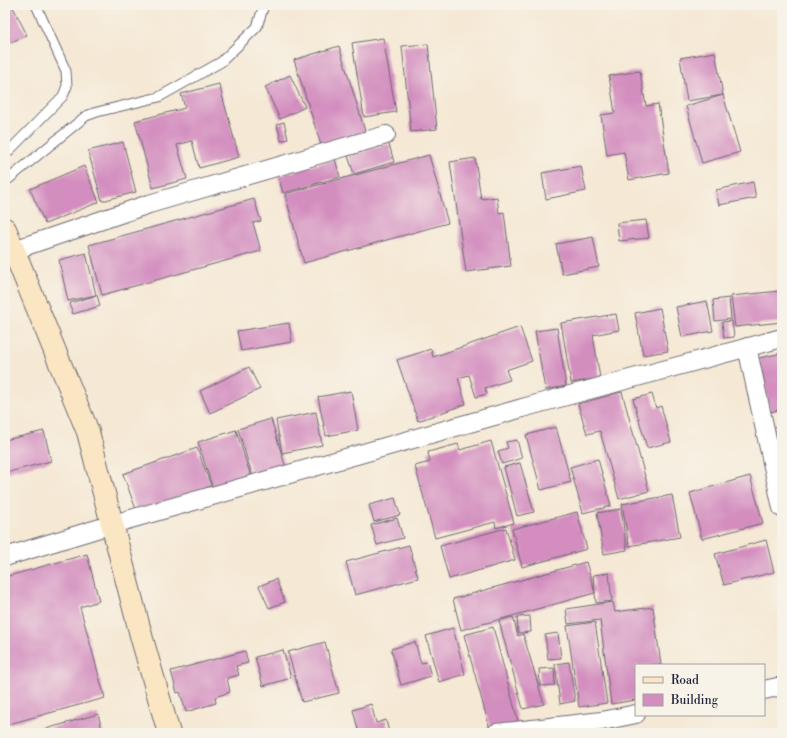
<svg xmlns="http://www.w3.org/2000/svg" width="787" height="738" font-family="'Libre Bodoni',serif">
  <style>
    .building { fill: #d38ebf }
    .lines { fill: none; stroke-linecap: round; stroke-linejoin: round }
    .lane-casing { stroke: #6c6771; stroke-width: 11 }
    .street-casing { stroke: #6c6771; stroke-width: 20 }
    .secondary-casing { stroke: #6c6771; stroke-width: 24 }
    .lane { stroke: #fff; stroke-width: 9 }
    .street { stroke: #fff; stroke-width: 18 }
    .secondary { stroke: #fbe6c4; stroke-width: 22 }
  </style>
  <rect width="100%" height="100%" fill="#f7f3e8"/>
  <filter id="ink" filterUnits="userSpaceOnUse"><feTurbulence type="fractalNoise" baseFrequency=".025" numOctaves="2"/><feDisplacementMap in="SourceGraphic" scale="8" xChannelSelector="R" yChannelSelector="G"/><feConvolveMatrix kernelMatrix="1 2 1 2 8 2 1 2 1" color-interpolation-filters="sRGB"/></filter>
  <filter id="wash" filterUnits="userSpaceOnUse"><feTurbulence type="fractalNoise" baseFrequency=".012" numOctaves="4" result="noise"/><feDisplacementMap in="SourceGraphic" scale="16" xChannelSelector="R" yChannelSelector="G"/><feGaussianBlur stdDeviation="0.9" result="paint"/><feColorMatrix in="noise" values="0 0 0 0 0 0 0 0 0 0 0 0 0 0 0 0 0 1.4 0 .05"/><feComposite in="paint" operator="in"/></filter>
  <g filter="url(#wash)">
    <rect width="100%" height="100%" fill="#f5e8d4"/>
    <g id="blocks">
      <g class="building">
        <polygon points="5,5 12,5 27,35 5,45"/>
        <polygon points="383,38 396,112 364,117 352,43"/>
        <polygon points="428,44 437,129 411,132 402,46"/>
        <polygon points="339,46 365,131 321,145 294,60"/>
        <polygon points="715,52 723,95 687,101 680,58"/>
        <polygon points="640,71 646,106 658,104 669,173 629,180 624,152 607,155 601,115 615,113 609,76"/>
        <polygon points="290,75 305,107 280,119 265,87"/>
        <polygon points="219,84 239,157 199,168 192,141 177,145 187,179 153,188 135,121 185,108 181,94"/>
        <polygon points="723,95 740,152 702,163 686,106"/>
        <polygon points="284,122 288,139 281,141 277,124"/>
        <polygon points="123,142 136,192 102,201 88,151"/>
        <polygon points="389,144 394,162 354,174 348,156"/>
        <polygon points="429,155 448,223 304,263 285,194"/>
        <polygon points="475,158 481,199 497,197 499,213 504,212 511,266 466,272 450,162"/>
        <polygon points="335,159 340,177 283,193 278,176"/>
        <polygon points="84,166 99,202 45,224 30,189"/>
        <polygon points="581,166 586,191 546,199 542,173"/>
        <polygon points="753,182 756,198 719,205 716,190"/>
        <polygon points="254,199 261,221 253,223 261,251 102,295 89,245"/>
        <polygon points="646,220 649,238 619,241 617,223"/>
        <polygon points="593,237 599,267 562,274 556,244"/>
        <polygon points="86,253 96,295 68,301 59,260"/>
        <polygon points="780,291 782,322 735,327 731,296"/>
        <polygon points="97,295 100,306 73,314 70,303"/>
        <polygon points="729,298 731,319 715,321 713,300"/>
        <polygon points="707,301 713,331 682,337 676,307"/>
        <polygon points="660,308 668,351 643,355 635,313"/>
        <polygon points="616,314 619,330 593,335 600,378 571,383 561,323"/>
        <polygon points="732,321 734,337 724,338 722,322"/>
        <polygon points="289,323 292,342 241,351 237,331"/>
        <polygon points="520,327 532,361 506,370 510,380 485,388 487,394 476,397 469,375 458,378 466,404 418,421 397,360 431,349 433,357"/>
        <polygon points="557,328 566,386 545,390 535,331"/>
        <polygon points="782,353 782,409 770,412 759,358"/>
        <polygon points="249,367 260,389 210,413 200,391"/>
        <polygon points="351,391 358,430 326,436 318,397"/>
        <polygon points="622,392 649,491 619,499 600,431 587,434 578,404"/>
        <polygon points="652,394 656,408 661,406 671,442 647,448 633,399"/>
        <polygon points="316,412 322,445 282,453 276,420"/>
        <polygon points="271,419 286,468 253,478 238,429"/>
        <polygon points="782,426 782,457 779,458 773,427"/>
        <polygon points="556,427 571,482 541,490 526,435"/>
        <polygon points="236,430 252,480 214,492 198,442"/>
        <polygon points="44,431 51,461 5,473 5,440"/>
        <polygon points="517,440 522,458 502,464 498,451 508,448 506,442"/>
        <polygon points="491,441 514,523 496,528 495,522 435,538 415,466 430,462 428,452 458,444 460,450"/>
        <polygon points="197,448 211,486 137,512 123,474"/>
        <polygon points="598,459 611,506 583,513 570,467"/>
        <polygon points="520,463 534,512 517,516 504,467"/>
        <polygon points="750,476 763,523 702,539 690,493"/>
        <polygon points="672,495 680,537 629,546 622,504"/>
        <polygon points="395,498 400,515 374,522 369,505"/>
        <polygon points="621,509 627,550 604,554 597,513"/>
        <polygon points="577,512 587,549 522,567 512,529"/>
        <polygon points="397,518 403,538 377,545 371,525"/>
        <polygon points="506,528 515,560 449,579 440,546"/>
        <polygon points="766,540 774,572 724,585 715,554"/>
        <polygon points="409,545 418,578 355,595 346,562"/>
        <polygon points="87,554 99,601 80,607 105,698 5,725 5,577"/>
        <polygon points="586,562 595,593 461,630 453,599"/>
        <polygon points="609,573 612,601 596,603 593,575"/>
        <polygon points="276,579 285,602 269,608 259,586"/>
        <polygon points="613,602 615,612 653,607 661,665 636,665 636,700 611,704 600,620 568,624 566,609"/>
        <polygon points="530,616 531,632 518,633 517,617"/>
        <polygon points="513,617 518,636 523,634 544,704 523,709 499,621"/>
        <polygon points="595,622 607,703 579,707 567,626"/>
        <polygon points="493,627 519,725 491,733 464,635"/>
        <polygon points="453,628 465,674 439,682 426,636"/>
        <polygon points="558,633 561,658 548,659 545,635"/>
        <polygon points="325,642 339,693 302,702 288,652"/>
        <polygon points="415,642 421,663 427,662 431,676 401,685 391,649"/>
        <polygon points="283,650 291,678 263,686 255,657"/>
        <polygon points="245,651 248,663 236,666 239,675 227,678 230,692 215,697 216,703 186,712 180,692 177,693 171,671"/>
        <polygon points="569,662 575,701 560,704 555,664"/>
        <polygon points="554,668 555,685 540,686 539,669"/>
        <polygon points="371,704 376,723 386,720 389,733 359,733 353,710"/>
        <polygon points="98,714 103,733 32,733"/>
      </g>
    </g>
  </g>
  <g filter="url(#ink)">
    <use href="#blocks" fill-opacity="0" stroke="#6c6771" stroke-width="1"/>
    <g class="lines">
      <defs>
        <g id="lane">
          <polyline points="5,155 63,96 67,86 66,71 36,5"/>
          <polyline points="5,182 86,116 97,112 159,97 221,62 257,27 264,5"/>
        </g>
        <g id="street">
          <polyline points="14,250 149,204 386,135"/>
          <polyline points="747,347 782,508"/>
          <polyline points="5,557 113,524 533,405 782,338"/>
          <polyline points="764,690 782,686"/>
          <polyline points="496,733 602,721 636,714"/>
        </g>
        <polyline id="secondary" points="5,229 88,432 142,639 169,733"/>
      </defs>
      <use href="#lane" class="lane-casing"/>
      <use href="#street" class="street-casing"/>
      <use href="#secondary" class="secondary-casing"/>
      <use href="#lane" class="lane"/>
      <use href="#street" class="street"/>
      <use href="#secondary" class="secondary"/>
    </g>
  </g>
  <rect width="787" height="738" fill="none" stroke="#f7f3e8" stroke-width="20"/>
  <rect x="635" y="664" width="130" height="52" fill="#f7f3e8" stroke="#a29fa3"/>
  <rect x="643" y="677" width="20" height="6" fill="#fbe6c4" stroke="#a29fa3"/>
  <text x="671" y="684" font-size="12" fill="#22223b">Road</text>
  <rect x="643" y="694" width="20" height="12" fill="#d38ebf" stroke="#a29fa3"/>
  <text x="671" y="704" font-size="12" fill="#22223b">Building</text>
</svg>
